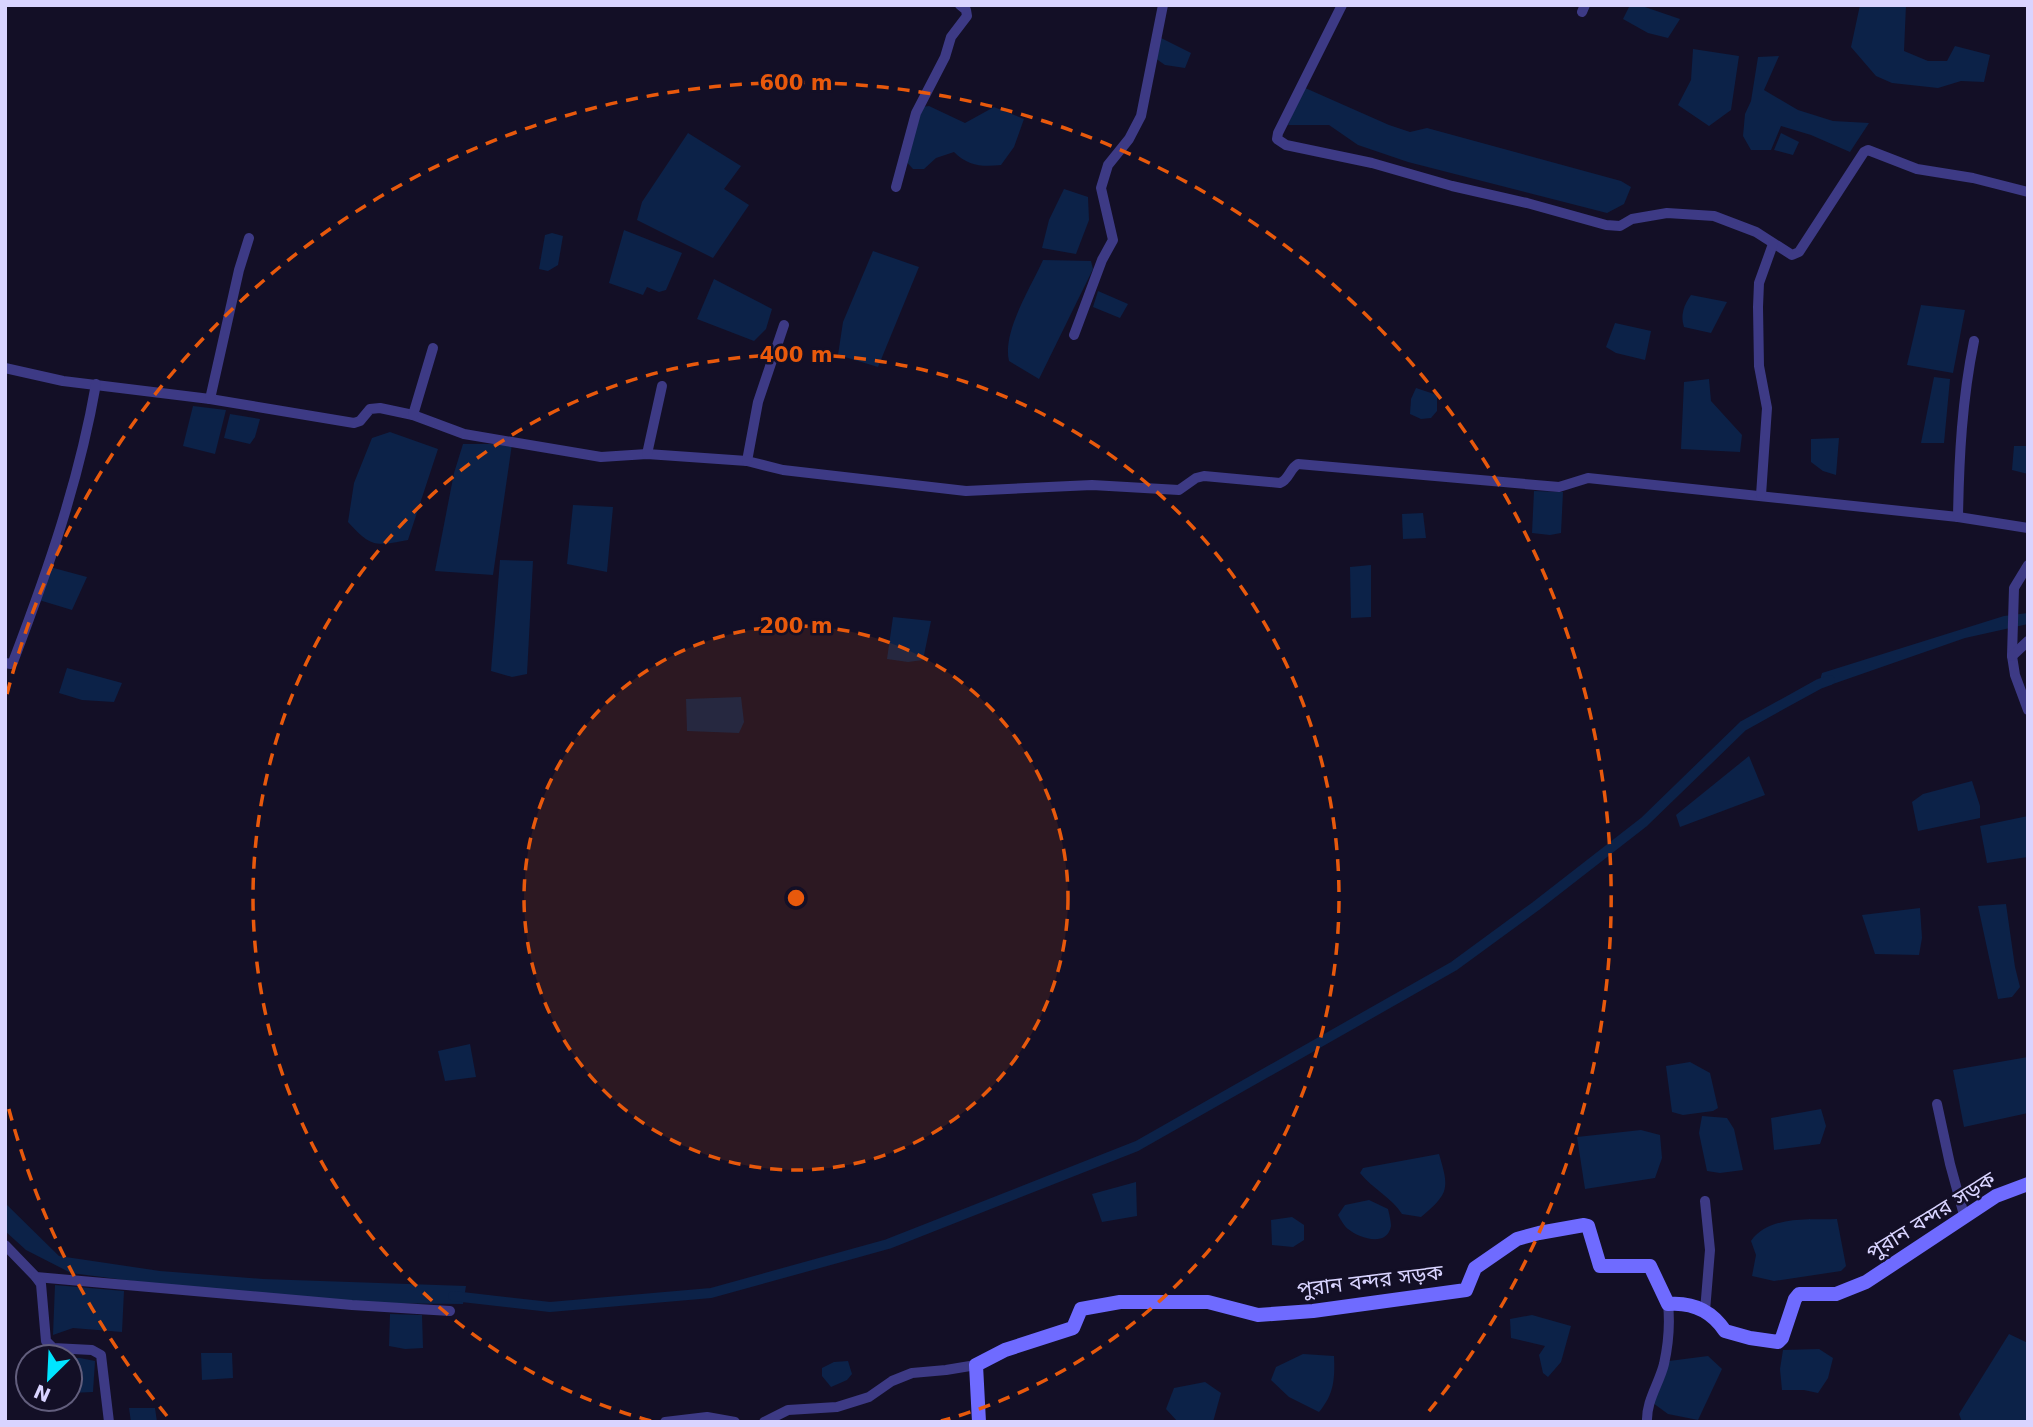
<svg xmlns="http://www.w3.org/2000/svg" width="2033" height="1427" font-family="'DejaVu Sans','Noto Sans Bengali',sans-serif">
  <style>
    .water { fill: #0c2248 }
    .lines { fill: none; stroke-linecap: round; stroke-linejoin: round }
    .canal { stroke: #0c2248; stroke-width: 10 }
    .street { stroke: #3d3a85; stroke-width: 10 }
    .secondary { stroke: #6f6bff; stroke-width: 14 }
    .ring { fill: none; stroke: #e8590c; stroke-width: 3.5; stroke-dasharray: 12 9 }
    .labels { text-anchor: middle; dominant-baseline: central; stroke-width: 5; stroke-linejoin: round; paint-order: stroke }
    .street-label { font-size: 21px; fill: #d9d4ff; stroke: #130f26 }
    .centre { fill: #e8590c; stroke: #130f26; stroke-width: 3.5 }
    .ring-label { font-size: 21px; text-anchor: middle; font-weight: bold; fill: #e8590c; stroke: #130f26; stroke-width: 5; stroke-linejoin: round; paint-order: stroke }
  </style>
  <rect width="100%" height="100%" fill="#130f26"/>
  <g class="water">
    <polygon points="1630,5 1639,5 1680,19 1668,38 1648,33 1623,19"/>
    <polygon points="1860,5 1906,5 1904,51 1928,61 1947,61 1955,46 1990,55 1984,82 1961,81 1938,88 1892,83 1876,76 1851,47"/>
    <polygon points="1159,37 1191,53 1185,68 1165,65 1155,58"/>
    <polygon points="1693,49 1739,56 1731,110 1709,126 1678,105 1691,80"/>
    <polygon points="1779,56 1764,90 1798,110 1833,121 1869,123 1850,152 1811,135 1781,126 1771,150 1751,150 1743,136 1745,114 1751,101 1758,57"/>
    <polygon points="1303,87 1389,125 1410,132 1427,128 1621,181 1631,187 1624,204 1607,213 1408,162 1358,145 1329,125 1288,125"/>
    <path d="M929 106 965 123 994 107 1024 119 1014 147 1001 165C982 167 968 166 954 152L936 158 924 169H913L904 159 921 107Z"/>
    <polygon points="688,133 741,166 724,189 749,205 713,258 637,220 642,202"/>
    <polygon points="1781,133 1799,142 1793,155 1774,150"/>
    <polygon points="1064,189 1088,197 1089,220 1076,254 1042,248 1049,220"/>
    <polygon points="624,230 682,253 666,290 659,292 647,287 643,295 609,283"/>
    <polygon points="552,233 563,236 558,265 548,271 539,269 545,235"/>
    <polygon points="873,251 919,267 878,367 838,355 843,322"/>
    <path d="M1043 260 1091 261 1093 269 1039 379 1009 361C1002 332 1031 287 1043 260Z"/>
    <polygon points="714,279 772,309 766,329 754,341 697,319"/>
    <polygon points="1098,291 1128,304 1120,318 1093,307"/>
    <path d="M1691 295 1727 302 1711 333 1684 327C1680 315 1684 305 1691 295Z"/>
    <polygon points="1921,305 1965,310 1953,373 1907,365"/>
    <polygon points="1615,323 1651,331 1645,360 1616,353 1606,347"/>
    <polygon points="1934,377 1950,379 1944,443 1921,443"/>
    <polygon points="1709,379 1711,401 1742,435 1740,452 1681,449 1684,382"/>
    <polygon points="1416,388 1437,395 1437,411 1431,418 1421,419 1410,414 1411,399"/>
    <polygon points="193,406 226,410 215,454 183,446"/>
    <polygon points="230,414 260,419 255,437 250,444 224,438"/>
    <path d="M390 432 438 449 408 540C375 546 372 548 348 522L354 483 372 438Z"/>
    <polygon points="1839,438 1836,475 1823,471 1811,462 1811,439"/>
    <polygon points="463,444 512,444 493,575 435,571 454,473"/>
    <polygon points="2014,446 2028,446 2028,474 2012,470"/>
    <polygon points="1534,491 1563,492 1561,533 1550,535 1532,533"/>
    <polygon points="573,505 613,507 607,572 567,564"/>
    <polygon points="1423,513 1426,538 1403,539 1402,514"/>
    <polygon points="500,560 533,561 527,674 512,677 491,671"/>
    <polygon points="1371,565 1371,617 1351,618 1350,567"/>
    <polygon points="50,567 87,577 72,610 39,600"/>
    <polygon points="2028,613 2028,624 1965,638 1830,685 1819,684 1822,673 2004,616"/>
    <polygon points="893,617 931,621 923,660 908,662 887,659"/>
    <polygon points="67,668 122,683 114,702 82,700 59,693"/>
    <polygon points="741,697 744,722 739,733 687,731 686,699"/>
    <polygon points="1749,756 1765,795 1680,827 1676,815"/>
    <polygon points="1972,781 1980,806 1980,818 1918,831 1912,802 1923,794"/>
    <polygon points="2028,816 2028,857 1987,863 1980,826"/>
    <polygon points="2006,904 2015,967 2020,987 2012,997 1998,999 1978,906"/>
    <polygon points="1920,908 1922,938 1919,955 1875,954 1862,915"/>
    <polygon points="470,1044 476,1077 445,1081 438,1051"/>
    <polygon points="2028,1057 2028,1113 1964,1127 1953,1070"/>
    <polygon points="1690,1062 1710,1073 1718,1108 1713,1111 1683,1115 1672,1112 1666,1066"/>
    <polygon points="1821,1109 1826,1126 1820,1144 1774,1150 1771,1118"/>
    <polygon points="1702,1116 1727,1118 1734,1129 1743,1170 1720,1173 1707,1171 1699,1133"/>
    <polygon points="1641,1130 1660,1135 1662,1158 1655,1178 1585,1189 1577,1137"/>
    <path d="M1439 1154C1449 1188 1450 1193 1421 1217L1402 1214C1392 1198 1373 1189 1360 1173L1363 1168Z"/>
    <polygon points="1136,1182 1137,1216 1102,1222 1092,1194"/>
    <path d="M1369 1200 1388 1209C1389 1213 1391 1221 1391 1226 1387 1248 1359 1238 1348 1229 1344 1226 1341 1220 1338 1215L1345 1205Z"/>
    <polygon points="5,1203 59,1256 160,1271 263,1279 466,1286 463,1304 362,1303 156,1284 71,1273 26,1250 5,1231"/>
    <polygon points="1292,1217 1304,1225 1304,1240 1293,1247 1272,1245 1271,1220"/>
    <path d="M1837 1219 1846 1266 1841 1271 1774 1281 1752 1276 1756 1255 1751 1241C1769 1215 1810 1220 1837 1219Z"/>
    <polygon points="55,1285 124,1291 122,1332 73,1328 53,1335"/>
    <polygon points="390,1314 422,1315 423,1348 405,1349 389,1346"/>
    <polygon points="1532,1315 1571,1326 1561,1362 1548,1377 1543,1373 1539,1355 1545,1346 1511,1338 1510,1319"/>
    <polygon points="2009,1334 2028,1343 2028,1422 1962,1422 1959,1414"/>
    <polygon points="1819,1349 1833,1358 1828,1378 1818,1393 1804,1390 1782,1390 1780,1369 1783,1350"/>
    <polygon points="201,1353 232,1353 233,1378 202,1380"/>
    <path d="M1303 1354 1334 1356C1335 1379 1334 1394 1319 1412L1289 1397 1271 1380 1276 1367Z"/>
    <polygon points="1708,1356 1722,1369 1698,1420 1668,1414 1653,1403 1669,1361"/>
    <polygon points="70,1358 80,1358 95,1361 93,1392 70,1393"/>
    <polygon points="848,1361 852,1374 847,1380 831,1387 822,1376 822,1368 834,1362"/>
    <polygon points="1205,1382 1221,1393 1213,1422 1178,1422 1166,1409 1174,1388"/>
    <polygon points="129,1408 155,1408 157,1422 131,1422"/>
  </g>
  <g class="lines">
    <polyline class="canal" points="453,1296 550,1307 711,1293 888,1244 1137,1146 1454,966 1536,906 1644,822 1743,726 1819,684 1830,680"/>
    <g class="street">
      <polyline points="1342,5 1278,133 1277,139 1286,145 1372,163 1452,186 1527,203 1606,225 1620,226 1632,219 1667,213 1714,216 1756,232 1792,255 1799,252 1864,152 1868,150 1917,169 1973,178 2028,192"/>
      <polyline points="1582,12 1585,5"/>
      <polyline points="896,187 916,113 945,57 951,37 967,16 966,10 960,5"/>
      <polyline points="1074,335 1102,260 1113,240 1101,188 1108,165 1129,139 1141,116 1163,5"/>
      <path d="M5 368 63 381 210 399 354 423 360 421 370 409 380 408 413 415 464 434 601 457 647 454 747 461 783 470 966 491 1092 485 1179 490 1196 478 1204 476 1280 483C1289 480 1290 468 1298 464L1559 487 1588 478 1958 517 2028 528"/>
      <polyline points="210,399 239,270 249,238"/>
      <polyline points="413,415 433,348"/>
      <polyline points="647,454 662,386"/>
      <polyline points="747,461 758,402 784,325"/>
      <polyline points="1761,495 1767,408 1759,366 1758,307 1759,283 1773,244"/>
      <path d="M1958 517C1959 457 1962 400 1974 341"/>
      <polyline points="2028,565 2014,588 2012,656 2015,675 2028,710"/>
      <polyline points="2012,656 2028,641"/>
      <path d="M5 663 11 664 13 662C48 570 79 481 96 384"/>
      <polyline points="1937,1104 1950,1164 1964,1215"/>
      <polyline points="5,1245 36,1277 352,1305 450,1311"/>
      <polyline points="36,1277 41,1284 46,1341 53,1348 92,1350 101,1355 109,1422"/>
      <polyline points="1705,1311 1710,1250 1705,1201"/>
      <polyline points="665,1422 707,1417 735,1422"/>
      <polyline points="764,1422 788,1410 837,1407 869,1397 892,1381 912,1373 946,1370 976,1365"/>
      <path d="M1647 1422C1646 1401 1659 1384 1664 1364 1668 1346 1670 1323 1668 1304"/>
    </g>
    <path class="secondary" d="M979 1422 976 1365 1005 1350 1073 1328 1081 1309 1120 1302H1208L1258 1315 1313 1311 1466 1290 1475 1268 1517 1239 1539 1233 1584 1225 1588 1226 1600 1266H1650L1668 1304C1692 1302 1711 1310 1725 1331L1750 1338 1778 1342 1782 1338 1795 1299 1799 1294H1836L1866 1282 1996 1196 2028 1184"/>
  </g>
  <circle cx="796" cy="898" r="272" fill="#e8590c" fill-opacity=".12"/>
  <g class="ring">
    <circle cx="796" cy="898" r="272"/>
    <path d="M651 1421A543 543 0 1 1 941 1421"/>
    <path d="M167 1416A815 815 0 0 1 7 1102M7 694A815 815 0 1 1 1425 1416"/>
  </g>
  <g class="labels">
    <g class="street-label">
      <text transform="translate(1931 1216) rotate(-32)">পুরান বন্দর সড়ক</text>
      <text transform="translate(1370 1281) rotate(-7)">পুরান বন্দর সড়ক</text>
    </g>
  </g>
  <circle cx="796" cy="898" r="10" class="centre"/>
  <g class="ring-label">
    <text x="796" y="90">600 m</text>
    <text x="796" y="362">400 m</text>
    <text x="796" y="633">200 m</text>
  </g>
  <rect width="2033" height="1427" fill="none" stroke="#d9d4ff" stroke-width="14"/>
  <g transform="translate(49 1378) rotate(204)"><circle r="33" fill="#130f26" stroke="#625e7d" stroke-width="2"/>
  <path d="M0-5L12 26L0 18L-12 26Z" fill="#00e5ff"/>
  <text y="-10" font-size="19" font-weight="bold" text-anchor="middle" fill="#d9d4ff">N</text>
  </g>
</svg>
